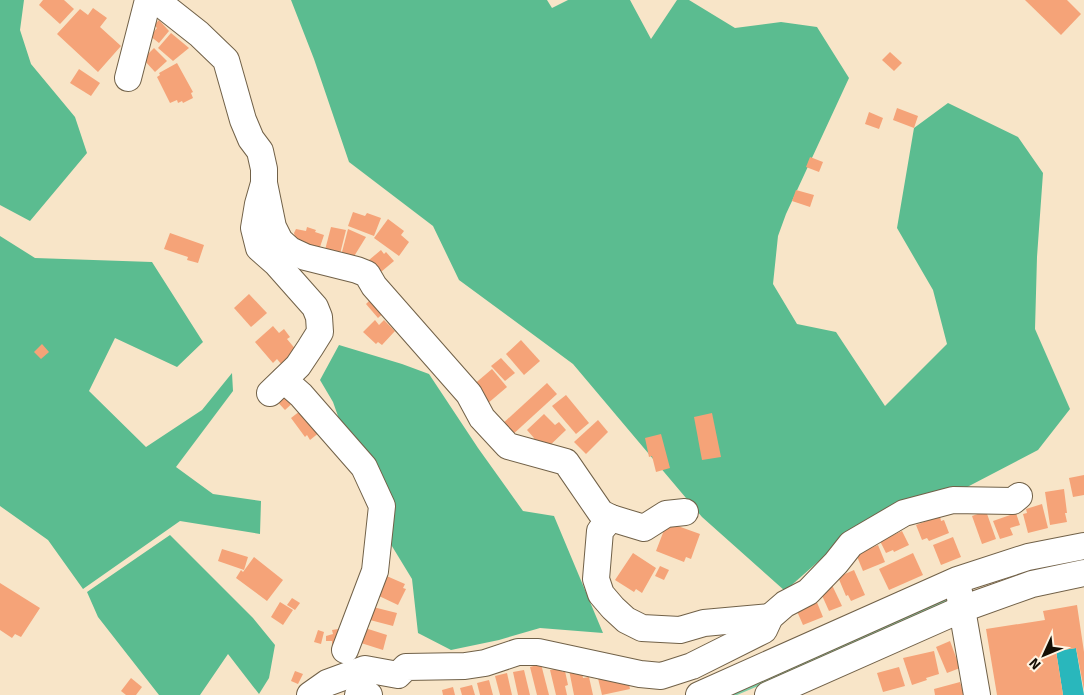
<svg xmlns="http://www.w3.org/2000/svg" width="1084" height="695" font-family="Signika,sans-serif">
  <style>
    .green { fill: #7ccda6 }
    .forest { fill: #5bbc90 }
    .water { fill: #29b7bc }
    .building { fill: #f5a378 }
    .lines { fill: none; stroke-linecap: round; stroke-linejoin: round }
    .minor-casing { stroke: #716148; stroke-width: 28 }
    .minor { stroke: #fff; stroke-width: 26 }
  </style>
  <rect width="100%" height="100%" fill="#f8e5c8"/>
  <polygon class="green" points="945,599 948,601 946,606 737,695 719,695"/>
  <g class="forest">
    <polygon points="0,0 24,0 20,30 31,64 75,117 87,153 30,221 0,205"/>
    <polygon points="291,0 547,0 552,8 568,0 630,0 651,39 677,0 689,0 735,28 781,22 817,27 849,78 786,214 778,236 773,284 797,324 836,332 885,406 947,344 933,290 897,228 914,128 948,103 1018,137 1043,173 1037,257 1035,329 1070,409 1038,450 948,497 830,551 785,591 702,517 573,364 459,280 433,226 349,162 314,59"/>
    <polygon points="0,236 35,258 152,262 203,342 177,367 115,338 89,391 146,447 202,410 232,373 233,391 176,467 213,494 261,501 260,534 180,521 83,589 48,540 0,506"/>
    <polygon points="339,345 402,364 429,374 478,448 523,511 554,516 603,633 540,628 499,640 451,650 418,633 412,579 373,515 333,402 320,380"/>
    <polygon points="170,535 253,618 275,645 269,678 259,694 228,654 200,695 159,695 98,617 87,592"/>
  </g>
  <polygon class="water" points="1076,648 1084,695 1063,695 1056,651"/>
  <g class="building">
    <polygon points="43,0 64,0 74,9 60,24 39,5"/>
    <polygon points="1025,0 1067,0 1081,14 1061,35"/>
    <polygon points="93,8 107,18 100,27 121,46 98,72 57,34 80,9 88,15"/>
    <polygon points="159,20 169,31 159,43 150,36 157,28 154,25"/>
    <polygon points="171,33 189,48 173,61 158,48"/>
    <polygon points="154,48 167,61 155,72 143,59"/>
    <polygon points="890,52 902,63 894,71 882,60"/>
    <polygon points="177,63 193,92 191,93 193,98 183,103 182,101 178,103 177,100 170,103 157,77 160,75 159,73"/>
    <polygon points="79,69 100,83 91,96 70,83"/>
    <polygon points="897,108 918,116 914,128 893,120"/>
    <polygon points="869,112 883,118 879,129 865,124"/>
    <polygon points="810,157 823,162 819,172 806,167"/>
    <polygon points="796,190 814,195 810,207 792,201"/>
    <polygon points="353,212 365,216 367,213 381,218 374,236 348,226"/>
    <polygon points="388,219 404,231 401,235 409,242 399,256 374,238"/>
    <polygon points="307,227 316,230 315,232 324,235 319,250 297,245 294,233 296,229 306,231"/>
    <polygon points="331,227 346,230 340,254 325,250"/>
    <polygon points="348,229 366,237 353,258 342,252"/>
    <polygon points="170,233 204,245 198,263 187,260 188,257 164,249"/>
    <polygon points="381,250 384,254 386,252 394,261 375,277 369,260"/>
    <polygon points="249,294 267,313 251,327 234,308"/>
    <polygon points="373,297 386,311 378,318 366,304"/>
    <polygon points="375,320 379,325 384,320 395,331 382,345 378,342 376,344 363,332"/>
    <polygon points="273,326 279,333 284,329 290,337 287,339 302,357 286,370 277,359 273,363 255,342"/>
    <polygon points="521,340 540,361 524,375 506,354"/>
    <polygon points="42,344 49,352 41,359 34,352"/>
    <polygon points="501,358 515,373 505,381 491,366"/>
    <polygon points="492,369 507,387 487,404 472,386"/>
    <polygon points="547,383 557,394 510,437 500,426"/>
    <polygon points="282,389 296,400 285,410 273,397"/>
    <polygon points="566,395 589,423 576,434 552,406"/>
    <polygon points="304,408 320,432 310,440 307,435 305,437 291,418"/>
    <polygon points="712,413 721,457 702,460 694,417"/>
    <polygon points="544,414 555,425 559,422 566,430 545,450 532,441 534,438 527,430"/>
    <polygon points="598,420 608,432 586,454 574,442"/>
    <polygon points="661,434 670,468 656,472 652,456 649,457 645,438"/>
    <polygon points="1084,475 1084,495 1073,497 1069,478"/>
    <polygon points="1064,489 1067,513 1065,513 1067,522 1050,525 1045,492"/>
    <polygon points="1042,504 1048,528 1028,533 1023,514 1027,513 1026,509"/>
    <polygon points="986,511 996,539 982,544 972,516"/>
    <polygon points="1016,513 1020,525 1010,528 1013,535 1000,539 993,521"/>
    <polygon points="940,516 941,521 944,520 949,533 929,541 927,538 922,540 916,525"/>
    <polygon points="666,525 674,527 675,525 700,534 691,559 686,557 684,562 656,551"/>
    <polygon points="902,531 909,545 894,552 893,550 886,553 880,541"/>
    <polygon points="953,537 961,557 941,565 933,545"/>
    <polygon points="878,545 885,562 863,571 856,554"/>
    <polygon points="222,549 248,557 244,570 218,561"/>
    <polygon points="633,553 656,568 642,593 636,589 634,592 615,580"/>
    <polygon points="913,553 923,575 889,590 879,569"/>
    <polygon points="254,557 283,580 267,601 236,578 241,570 243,572"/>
    <polygon points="660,566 669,570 664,580 655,576"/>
    <polygon points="854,570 865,595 851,601 848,595 846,596 838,577"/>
    <polygon points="382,574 405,584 403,588 406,589 398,605 379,596"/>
    <polygon points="0,583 40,608 21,637 15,634 12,638 0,630"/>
    <polygon points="832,585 842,606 829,611 820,591"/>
    <polygon points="292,598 300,603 295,610 287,605"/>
    <polygon points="816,600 823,617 803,625 796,609"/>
    <polygon points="280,602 293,610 283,625 271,617"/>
    <polygon points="1077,605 1084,652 1084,690 1076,648 1056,651 1063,695 997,695 986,629 1045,620 1043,611"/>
    <polygon points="373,607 397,613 393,626 370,620"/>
    <polygon points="365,628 387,635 383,650 361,643"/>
    <polygon points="338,629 340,644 332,645 332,641 326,641 326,636 333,634 332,630"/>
    <polygon points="318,630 324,632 321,644 314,642"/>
    <polygon points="950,641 960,668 947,673 936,647"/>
    <polygon points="934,651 939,674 926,678 927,680 912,685 903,658"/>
    <polygon points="541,664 549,695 537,695 530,667"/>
    <polygon points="581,667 583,678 589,677 593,695 574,695 569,670"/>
    <polygon points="899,667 905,686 883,692 877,673"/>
    <polygon points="561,668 562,672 565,671 568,685 565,686 567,695 556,695 550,670"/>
    <polygon points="524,670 530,695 518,695 513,672"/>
    <polygon points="295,671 303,674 298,684 291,681"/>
    <polygon points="507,673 512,695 500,695 495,676"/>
    <polygon points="597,674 627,676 630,689 602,695"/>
    <polygon points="131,678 142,687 136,695 126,695 121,691"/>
    <polygon points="489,680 493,695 480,695 477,683"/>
    <polygon points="960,682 964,695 935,695 934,689"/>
    <polygon points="472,685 475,695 462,695 460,688"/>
    <polygon points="453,687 455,695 443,695 442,690"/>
  </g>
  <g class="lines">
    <defs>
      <g id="minor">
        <polyline points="156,0 199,34 226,60 243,120 251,139 260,151 264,169 264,183 258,204 254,228 259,248 276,263 315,307 319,317 320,332 310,348 298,366 270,393"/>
        <polyline points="128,78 148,0"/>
        <polyline points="264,183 273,227 280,241 290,250 305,257 357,270 367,274 374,286 469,394 482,418 508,446 566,462 601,513 611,518"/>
        <polyline points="284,380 301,395 364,467 382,506 375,571 345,650"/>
        <polyline points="685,512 666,514 644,528 611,518 600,531 596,579 601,594 613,608 626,620 642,628 680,630 704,623 770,617"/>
        <polyline points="959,592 977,695"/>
        <polyline points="310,695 327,683 365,669 398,675 406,667 465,666 485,663 518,652 538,652 640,674 661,676 692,666 764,630 770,617 785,604 808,592 836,563 851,544 904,513 953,500 1013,501 1019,496"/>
        <polyline points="358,695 366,693 369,695"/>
        <polyline points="699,695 957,580 1028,557 1084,546"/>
        <polyline points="768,695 962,609 1032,584 1084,573"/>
      </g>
    </defs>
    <use href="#minor" class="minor-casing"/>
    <use href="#minor" class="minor"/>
  </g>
  <g transform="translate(1044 655) rotate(226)" stroke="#fff4e2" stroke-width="4" paint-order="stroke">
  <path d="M0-4L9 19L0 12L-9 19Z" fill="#150f05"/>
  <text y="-8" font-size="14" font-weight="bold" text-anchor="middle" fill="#150f05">N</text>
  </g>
</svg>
